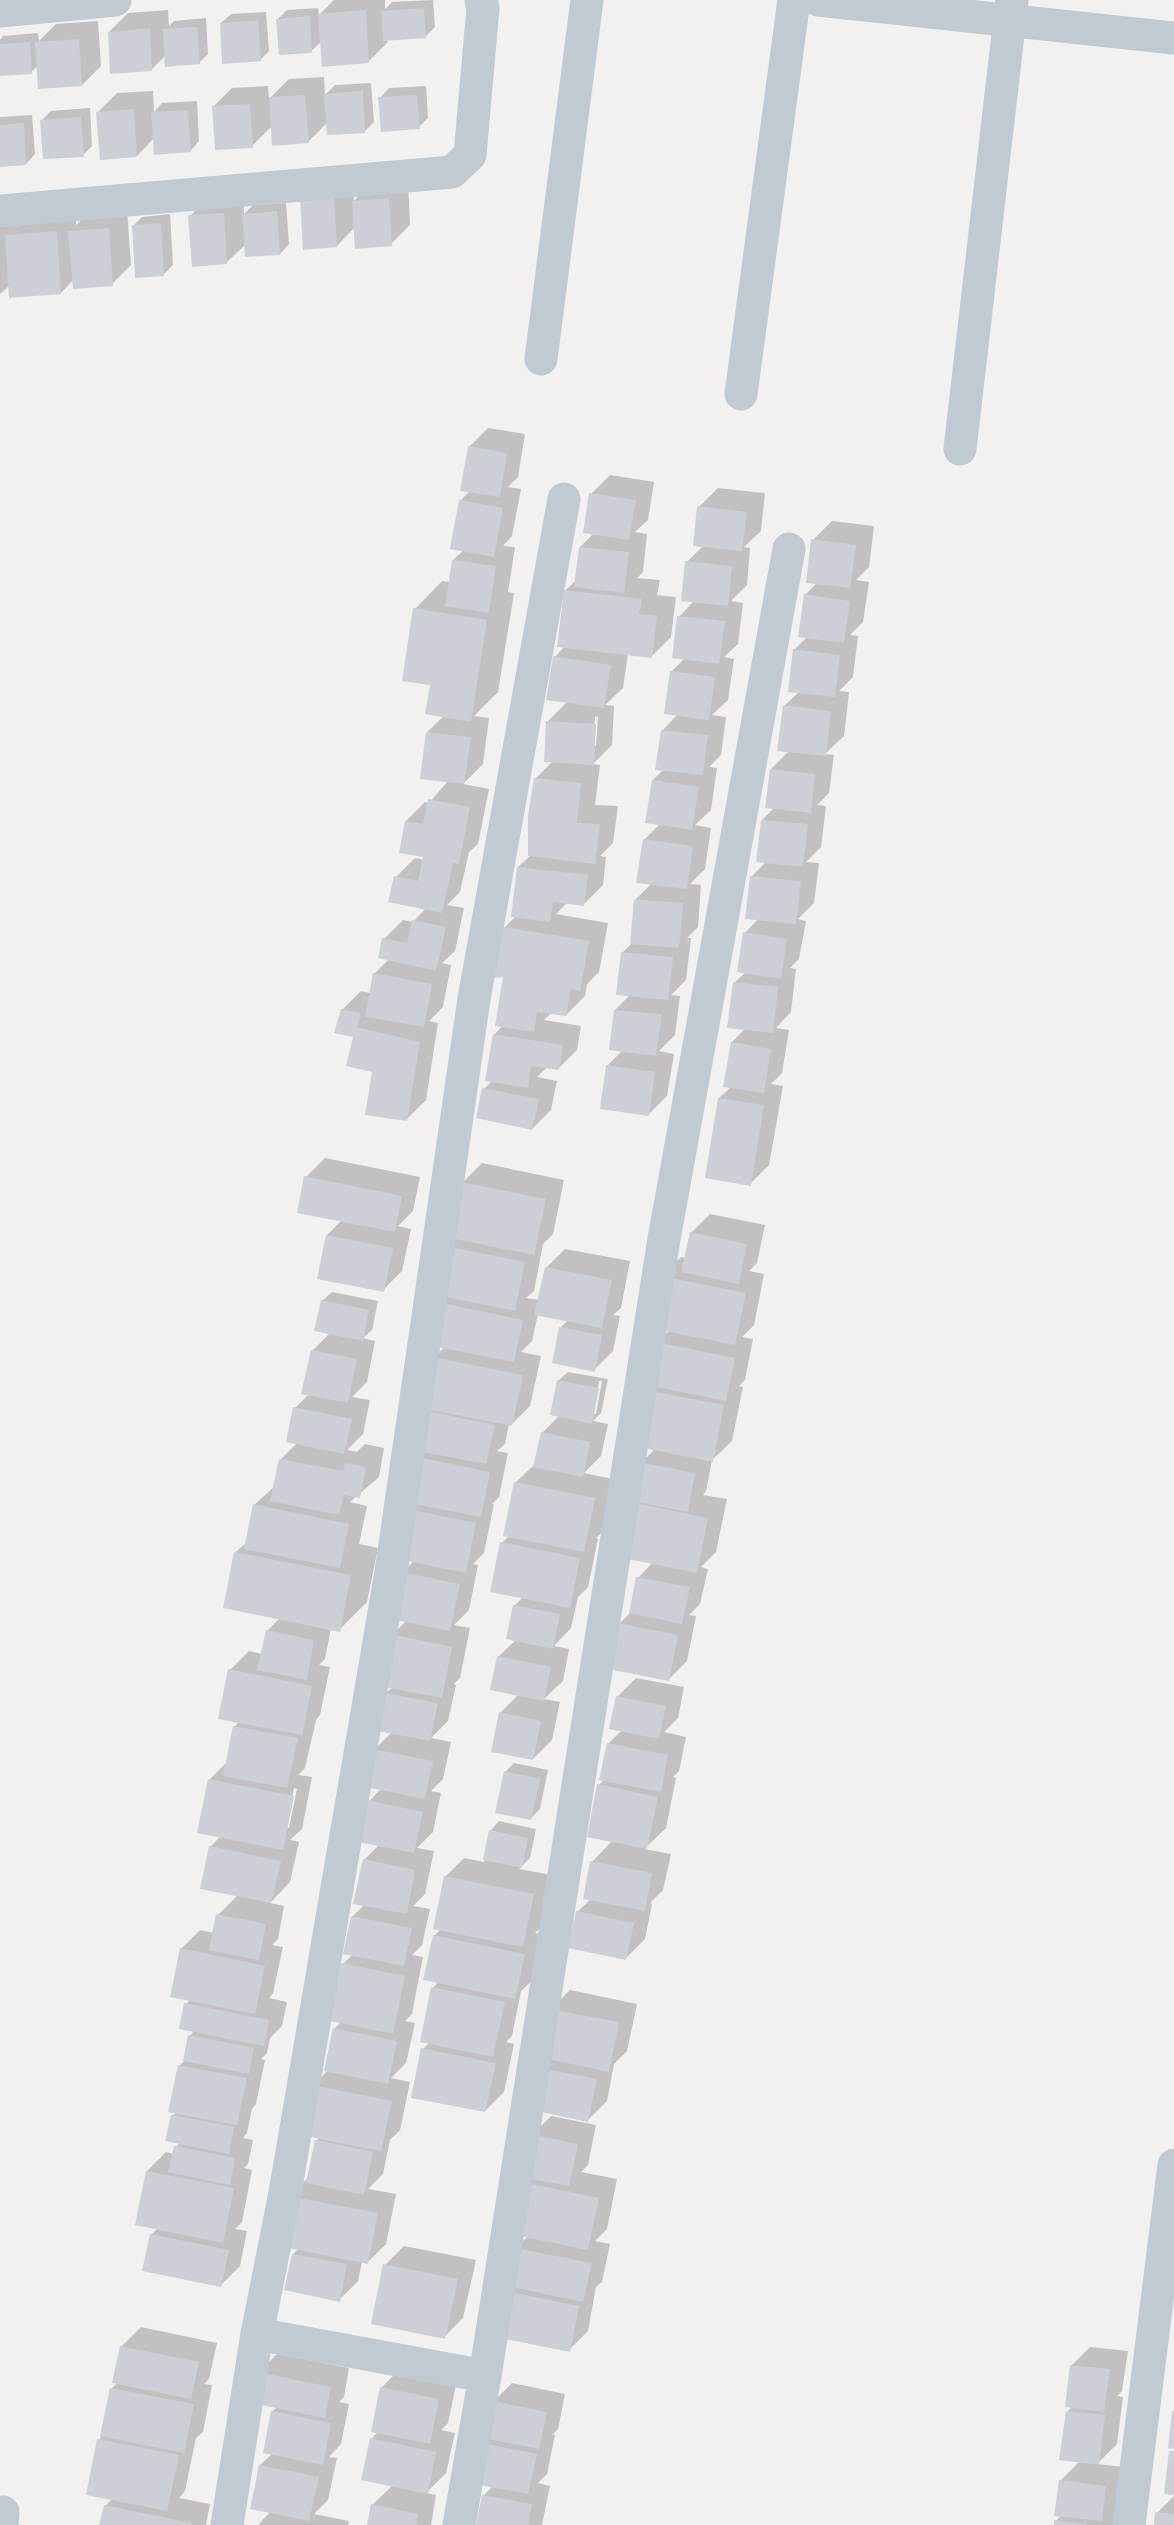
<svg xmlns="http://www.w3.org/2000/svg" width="1174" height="2525" font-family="Jost,sans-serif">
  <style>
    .shadow { fill: #0003; fill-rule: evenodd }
    .building { fill: #cccfd5 }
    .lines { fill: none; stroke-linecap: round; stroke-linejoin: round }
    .minor { stroke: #c0cad2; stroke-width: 33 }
  </style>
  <rect width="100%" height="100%" fill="#f3f0f0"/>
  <g class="shadow">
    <polygon points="334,0 385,0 385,9 392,2 433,0 435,27 425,37 387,39 388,42 369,61 322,41 311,51 278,19 287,10 318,8 319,15"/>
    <polygon points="168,10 169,26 174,21 206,18 208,54 199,63 166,55 151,70 109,32 128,13"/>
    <polygon points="266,12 269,51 260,60 221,23 231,14"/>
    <polygon points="98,21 101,66 82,85 38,66 31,72 0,74 0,40 3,36 38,33 39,41 56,24"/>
    <polygon points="324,77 325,95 335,85 371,83 374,122 365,131 328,122 308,142 272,126 252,146 213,107 232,88 268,86 269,99 289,79"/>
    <polygon points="426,86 428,118 419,127 380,98 389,88"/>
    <polygon points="153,91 154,112 162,103 197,101 199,141 190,151 154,138 137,156 98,112 117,93"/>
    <polygon points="90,108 92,146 83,155 42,120 51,111"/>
    <polygon points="32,115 35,154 26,164 0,166 0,117"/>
    <polygon points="352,178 354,201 372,182 408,180 410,225 391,244 355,227 337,246 301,199"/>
    <polygon points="243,194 244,214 253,205 286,203 289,244 280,254 246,244 227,262 190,216 209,197"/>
    <polygon points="127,210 131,265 112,284 73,280 61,293 10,285 0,294 0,219 16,218 16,227 26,217 76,213 76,225 89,212"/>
    <polygon points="170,214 173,265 163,275 133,226 142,217"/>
    <polygon points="488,428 525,434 518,477 508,487 521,489 512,536 503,546 515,547 508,592 514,593 498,692 474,716 489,718 483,764 463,784 489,789 478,844 469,852 460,892 447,905 464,908 455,951 442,963 451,965 443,1007 429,1021 438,1023 426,1100 407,1119 373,1071 342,1010 361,991 370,993 374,974 389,959 384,939 403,920 413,922 426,908 396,877 415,858 424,860 425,856 406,821 425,802 429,803 448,781 427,732 444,716 432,684 415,609 442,581 450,582 453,560 464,550 460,501 470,491 469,447"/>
    <path d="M610 475 654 482 648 520 635 532 647 534 643 572 637 578 660 580 657 595 676 597 671 637 652 656 628 654 623 688 605 705 614 706 612 745 593 764 600 765 595 805 618 806 613 843 600 856 606 857 603 885 584 904 568 902 556 914 608 923 599 972 587 984 585 996 566 1015 551 1013 544 1020 581 1026 577 1050 558 1069 547 1067 537 1077 557 1081 551 1110 532 1129 484 1089 492 1081 494 1035 503 1025 504 928 516 916 518 867 530 856 535 779 553 761 548 721 568 701 555 657 565 646 566 590 576 580 580 547 594 533 591 494ZM595 716 598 717 596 746H593Z"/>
    <polygon points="718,488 765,493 761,531 744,547 750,548 747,585 731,601 743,603 738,644 724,657 734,659 728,700 712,715 726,717 721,755 709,767 717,768 711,810 695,825 711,828 705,869 690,884 701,885 698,927 687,938 691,938 686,980 671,995 680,996 675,1035 659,1051 674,1054 667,1096 648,1115 607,1066 623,1050 615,1010 630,995 622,953 632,943 635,900 652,883 644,840 660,824 653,780 664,769 662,731 678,714 672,671 685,658 679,617 694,601 687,562 703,546 699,507"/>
    <polygon points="832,521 874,526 869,567 856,580 869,582 863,622 850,635 858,636 853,677 839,691 849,692 844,736 825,754 834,755 829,793 817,805 826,806 821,847 806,862 819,863 814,903 798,919 806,921 799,959 790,968 796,969 791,1012 776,1028 789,1030 782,1073 771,1084 783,1086 769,1165 750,1184 719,1098 731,1087 732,1042 746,1028 734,983 746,972 745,933 759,918 751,877 766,862 762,820 775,807 771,769 789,751 784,706 799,692 794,650 808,636 805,595 817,583 813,540"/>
    <polygon points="325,1158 420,1177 413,1211 398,1226 411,1229 402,1271 383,1290 327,1235 342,1220 306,1177"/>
    <polygon points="482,1163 564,1180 553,1234 543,1244 534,1291 526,1298 539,1300 546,1268 565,1249 630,1261 621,1308 613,1315 620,1316 613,1351 594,1370 561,1327 568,1320 538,1314 532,1341 521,1352 541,1356 530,1406 511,1425 509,1424 505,1444 497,1451 508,1453 499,1497 492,1504 494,1504 484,1553 473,1564 478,1565 469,1610 454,1625 470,1628 460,1678 454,1684 456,1685 448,1721 431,1738 451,1742 443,1779 431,1791 441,1793 433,1832 417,1848 434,1851 425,1894 413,1906 430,1909 422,1945 412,1955 423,1957 412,2014 405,2021 415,2023 406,2063 391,2078 410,2082 400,2130 390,2140 383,2174 368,2189 396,2194 386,2244 367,2263 362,2262 358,2281 339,2300 293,2254 298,2249 290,2196 309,2177 316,2141 320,2137 313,2086 328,2070 334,2029 341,2022 343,1964 353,1954 352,1917 364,1905 364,1860 379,1845 369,1801 381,1789 374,1750 392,1732 386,1693 393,1687 392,1635 406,1621 402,1573 414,1561 398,1558 419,1458 427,1451 434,1357 445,1347 429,1343 463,1182"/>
    <polygon points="710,1214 765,1225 757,1263 749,1271 764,1274 754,1325 742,1337 753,1339 745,1380 739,1386 743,1387 732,1441 712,1460 706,1491 703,1495 727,1499 716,1552 701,1567 708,1569 700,1604 689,1615 696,1616 687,1661 668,1680 619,1624 631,1612 638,1578 653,1562 620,1556 641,1463 655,1449 657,1342 669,1331 662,1276 681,1257 686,1258 691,1233"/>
    <path d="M332 1292 378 1301 372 1330 363 1338 375 1341 367 1382 352 1397 370 1400 363 1434 347 1450 357 1452 365 1444 384 1448 379 1477 350 1502 367 1506 359 1544 378 1548 367 1602 339 1630 331 1628 325 1659 319 1665 330 1667 320 1715 316 1720 305 1768 298 1775 312 1777 302 1829 290 1840 299 1842 290 1882 270 1903 284 1906 278 1939 272 1945 283 1947 273 1993 269 1998 287 2002 282 2026 270 2038 267 2053 261 2059 265 2060 256 2104 252 2109 247 2133 243 2138 253 2140 248 2164 244 2168 252 2170 242 2222 235 2229 247 2231 240 2266 221 2285 151 2235 158 2228 147 2171 166 2152 174 2154 176 2147 180 2143 172 2116 177 2112 170 2110 180 2065 185 2060 190 2036 194 2031 186 2004 190 2000 181 1949 200 1930 214 1933 218 1915 238 1895 210 1847 221 1836 209 1780 228 1761 235 1726 240 1721 230 1670 249 1651 262 1654 267 1631 280 1618 236 1552 247 1542 254 1505 274 1487 280 1460 297 1443 295 1408 309 1394 312 1351 330 1333 322 1301ZM294 1788 297 1789 289 1828H286Z"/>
    <path d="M568 1372 608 1379 601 1413 593 1421 608 1424 601 1456 584 1473 613 1479 603 1531 596 1538 598 1539 588 1587 578 1597 571 1628 554 1646 569 1649 563 1681 544 1699 560 1702 552 1740 533 1759 500 1713 519 1694 498 1657 516 1640 515 1605 523 1597 502 1543 509 1536 516 1482 535 1464 542 1433 560 1415 558 1381ZM599 1381H602L596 1414H593Z"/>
    <polygon points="636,1678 684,1687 678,1718 664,1732 686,1737 679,1771 673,1777 676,1778 666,1828 644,1849 671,1854 663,1890 650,1903 652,1904 645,1939 626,1958 577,1912 591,1899 592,1862 613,1840 599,1785 605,1779 608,1744 622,1730 617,1697"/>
    <polygon points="514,1763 548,1770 540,1809 531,1818 505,1772"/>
    <polygon points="499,1821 536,1829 530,1858 519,1869 552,1875 542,1926 535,1933 543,1935 534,1979 521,1991 512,2036 506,2042 514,2044 504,2092 485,2111 423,2049 429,2043 433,1988 438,1982 434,1936 441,1929 445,1877 464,1858 484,1862 490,1831"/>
    <polygon points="570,1990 637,2004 627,2051 614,2064 607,2101 588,2120 533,2109 551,2009"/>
    <polygon points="551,2116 596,2125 588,2165 581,2172 617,2179 607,2229 595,2241 610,2244 602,2282 596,2287 588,2331 569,2350 497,2336 516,2248 528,2236 532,2135"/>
    <polygon points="404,2246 476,2260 463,2318 444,2337 385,2265"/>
    <polygon points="141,2327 217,2343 209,2379 204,2384 212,2385 203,2432 196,2438 185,2491 179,2498 210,2504 206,2525 101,2525 105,2506 112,2499 87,2494 112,2388 117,2383 122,2346"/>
    <polygon points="1090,2347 1128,2351 1122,2391 1117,2396 1123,2397 1117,2444 1097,2464 1124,2467 1113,2525 1055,2525 1056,2521 1061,2515 1060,2481 1080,2461 1067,2412 1072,2407 1071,2366"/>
    <polygon points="277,2354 349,2368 344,2397 339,2402 349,2404 341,2444 329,2457 337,2458 328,2500 314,2514 349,2521 348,2525 258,2525 271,2511 260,2465 272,2454 272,2412 277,2407 258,2373"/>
    <polygon points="401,2368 457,2380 448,2423 441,2430 455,2433 446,2473 426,2493 436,2495 431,2525 368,2525 372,2505 393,2485 371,2439 378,2432 382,2387"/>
    <polygon points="512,2383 565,2394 558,2429 552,2435 555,2435 547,2474 538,2483 550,2486 542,2525 478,2525 484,2495 493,2486 476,2482 493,2402"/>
    <polygon points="1174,2496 1174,2525 1155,2525 1157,2513"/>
  </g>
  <g class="building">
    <polygon points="424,8 426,38 383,41 381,11"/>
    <polygon points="366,10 369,63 322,67 318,14"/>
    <polygon points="310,16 312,53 279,55 276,19"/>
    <polygon points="258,20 261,61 222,64 220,23"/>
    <polygon points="197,27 200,64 165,67 163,29"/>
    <polygon points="150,28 152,71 110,74 108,32"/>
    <polygon points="79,39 82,86 38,89 35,42"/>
    <polygon points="30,42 32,74 0,76 0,44"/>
    <polygon points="363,91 365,133 327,135 324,94"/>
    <polygon points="305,95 309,143 272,146 269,97"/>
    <polygon points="417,95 420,129 381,132 378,97"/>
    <polygon points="250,104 253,148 215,150 212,106"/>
    <polygon points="134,109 137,157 100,160 96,112"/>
    <polygon points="188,110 191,152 154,155 151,112"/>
    <polygon points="81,117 84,157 43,159 40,120"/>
    <polygon points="24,123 26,165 0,167 0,125"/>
    <polygon points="334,196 337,247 303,250 300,198"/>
    <polygon points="389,198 392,246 355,249 352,201"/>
    <polygon points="277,211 280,255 245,257 242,214"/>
    <polygon points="224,213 227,264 192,267 188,215"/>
    <polygon points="161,223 164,276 135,278 132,225"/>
    <polygon points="109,228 113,286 73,289 68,231"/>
    <polygon points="57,231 61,294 9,298 5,235"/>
    <polygon points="468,446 507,453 500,497 460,491"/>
    <polygon points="589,493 636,500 629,540 583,533"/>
    <polygon points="459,500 503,508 494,557 450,549"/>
    <polygon points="697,506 747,512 742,551 693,546"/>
    <polygon points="811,539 856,545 850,588 806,583"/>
    <polygon points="579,547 629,552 624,593 574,587"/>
    <polygon points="452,560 496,566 489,613 445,606"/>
    <polygon points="685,561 732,566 728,606 681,601"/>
    <polygon points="564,590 642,599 639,614 657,616 652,658 557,647"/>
    <polygon points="804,594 850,601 844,643 798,637"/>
    <polygon points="413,608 487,620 471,722 425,714 430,685 402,681"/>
    <polygon points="677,616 725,621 719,664 672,658"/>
    <polygon points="793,649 840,655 835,697 788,692"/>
    <polygon points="553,656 611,665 604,708 546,700"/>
    <polygon points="670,671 715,677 709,720 664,714"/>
    <polygon points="783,705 831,711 826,756 777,751"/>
    <polygon points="546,721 596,724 594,765 544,762"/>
    <polygon points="661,730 708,735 703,775 655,770"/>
    <polygon points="426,732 471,737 464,784 420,779"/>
    <polygon points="770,769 815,774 811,813 765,808"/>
    <polygon points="534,778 581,783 577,823 600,824 595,864 528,856 528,816"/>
    <polygon points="652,780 699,787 692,830 645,823"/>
    <polygon points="428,799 470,807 459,864 453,863 442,913 388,902 394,876 418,881 423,857 399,853 405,821 423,824"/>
    <polygon points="761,820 808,824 803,867 756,862"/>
    <polygon points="643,839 693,846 687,889 636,883"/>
    <polygon points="517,867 588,875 584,906 553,902 550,922 511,917"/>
    <polygon points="750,876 801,881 796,924 745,919"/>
    <polygon points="634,899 683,903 679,948 630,944"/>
    <polygon points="412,920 446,927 436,971 378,958 382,938 407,943"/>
    <polygon points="503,927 589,941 580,992 571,988 566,1016 537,1012 534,1032 495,1026 503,977 494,978"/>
    <polygon points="743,932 787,939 781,979 737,972"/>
    <polygon points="621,952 673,957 668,1000 616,995"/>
    <polygon points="373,973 432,984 424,1027 365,1017"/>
    <polygon points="733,982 778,987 773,1033 727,1028"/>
    <polygon points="341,1009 361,1013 357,1027 420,1042 407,1121 365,1115 372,1072 346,1066 353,1037 334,1033"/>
    <polygon points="614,1010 662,1014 656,1056 609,1050"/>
    <polygon points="493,1034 563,1045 559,1070 531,1066 528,1088 485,1081"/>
    <polygon points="731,1042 771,1049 764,1093 723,1087"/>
    <polygon points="606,1065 655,1072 649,1116 600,1109"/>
    <polygon points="482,1088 539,1099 532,1130 476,1118"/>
    <polygon points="718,1098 764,1105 751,1186 705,1178"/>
    <polygon points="304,1176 402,1196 395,1232 297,1213"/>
    <polygon points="461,1182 546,1199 534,1255 450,1238"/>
    <polygon points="690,1232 747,1244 739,1284 681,1272"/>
    <polygon points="326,1235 393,1248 384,1292 317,1279"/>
    <polygon points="446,1246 525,1262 515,1311 435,1295"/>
    <polygon points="545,1267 612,1280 602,1328 534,1315"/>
    <polygon points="661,1276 746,1293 735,1345 650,1328"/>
    <polygon points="321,1300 369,1310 363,1341 314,1331"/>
    <polygon points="437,1302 523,1320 514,1362 427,1345"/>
    <polygon points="559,1327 602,1335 595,1372 552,1363"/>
    <polygon points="656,1342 735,1358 726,1401 647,1385"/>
    <polygon points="311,1350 357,1359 348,1403 301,1394"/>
    <polygon points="433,1357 523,1375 512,1426 422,1408"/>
    <polygon points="557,1380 599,1388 592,1424 550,1415"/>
    <polygon points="646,1390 724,1405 713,1462 634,1446"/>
    <polygon points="293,1407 352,1419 344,1454 286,1442"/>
    <polygon points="426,1411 495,1425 486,1464 418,1451"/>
    <polygon points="541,1432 590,1442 583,1477 533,1467"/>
    <polygon points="418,1457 490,1472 481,1517 409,1503"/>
    <polygon points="279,1459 343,1471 345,1463 366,1467 360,1498 344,1495 339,1515 270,1501"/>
    <polygon points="639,1462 695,1473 688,1512 632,1501"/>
    <polygon points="514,1482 595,1498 584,1552 503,1536"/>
    <polygon points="630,1502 708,1518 697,1573 618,1557"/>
    <polygon points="253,1504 349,1524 340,1568 244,1549"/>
    <polygon points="407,1509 476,1523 466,1573 397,1559"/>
    <polygon points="500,1542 580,1558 570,1608 490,1592"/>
    <polygon points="234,1552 351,1575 340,1632 223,1608"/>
    <polygon points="401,1572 460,1584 450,1631 391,1619"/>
    <polygon points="636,1577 690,1587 682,1624 629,1613"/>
    <polygon points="513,1605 560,1614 553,1649 506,1639"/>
    <polygon points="617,1623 678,1635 669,1681 608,1669"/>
    <polygon points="266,1630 314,1640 307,1680 257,1670"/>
    <polygon points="390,1634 452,1647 442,1698 379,1686"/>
    <polygon points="497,1656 551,1667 544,1701 490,1690"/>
    <polygon points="228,1669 312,1686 302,1735 218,1719"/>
    <polygon points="385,1693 438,1703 430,1741 378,1731"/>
    <polygon points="616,1696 666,1706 659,1739 609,1729"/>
    <polygon points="499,1712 541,1721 533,1760 491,1752"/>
    <polygon points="233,1726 298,1738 287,1788 223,1776"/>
    <polygon points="607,1743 668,1755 661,1792 599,1780"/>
    <polygon points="373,1749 433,1761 425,1799 365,1787"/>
    <polygon points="504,1771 540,1779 531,1820 495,1813"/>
    <polygon points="208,1779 294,1796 283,1850 197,1833"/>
    <polygon points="597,1784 658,1797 647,1849 587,1837"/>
    <polygon points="367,1800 423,1812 414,1853 358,1842"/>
    <polygon points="489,1830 528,1838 522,1868 483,1860"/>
    <polygon points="209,1846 281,1861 271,1903 200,1889"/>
    <polygon points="363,1859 415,1870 407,1914 353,1904"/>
    <polygon points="590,1861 652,1873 645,1911 583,1899"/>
    <polygon points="444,1876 534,1894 523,1947 433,1929"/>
    <polygon points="576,1911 634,1923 626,1960 568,1948"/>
    <polygon points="216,1914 266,1924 259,1960 209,1950"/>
    <polygon points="351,1916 412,1928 404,1966 343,1954"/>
    <polygon points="433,1935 525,1954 515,1999 423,1980"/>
    <polygon points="180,1948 265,1966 255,2014 170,1997"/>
    <polygon points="341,1963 405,1976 393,2034 330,2021"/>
    <polygon points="431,1987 505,2002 493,2057 420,2042"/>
    <polygon points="184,2003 269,2020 264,2046 179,2029"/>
    <polygon points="549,2009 619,2022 609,2072 539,2057"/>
    <polygon points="333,2028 397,2041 388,2084 324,2071"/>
    <polygon points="188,2035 254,2048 249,2074 183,2061"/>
    <polygon points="421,2048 496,2063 485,2112 411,2098"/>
    <polygon points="178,2065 247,2078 237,2125 168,2112"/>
    <polygon points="540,2068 597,2079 588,2122 532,2110"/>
    <polygon points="312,2085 392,2101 381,2151 301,2135"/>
    <polygon points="171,2115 234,2127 229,2154 165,2141"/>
    <polygon points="530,2134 578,2144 569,2186 521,2177"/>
    <polygon points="315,2140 373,2152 364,2195 306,2183"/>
    <polygon points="174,2146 235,2158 230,2185 168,2172"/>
    <polygon points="146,2171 234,2188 223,2243 135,2225"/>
    <polygon points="521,2182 599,2198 588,2250 510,2234"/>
    <polygon points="288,2196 378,2213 368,2264 278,2246"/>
    <polygon points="150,2234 229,2250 221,2287 142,2271"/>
    <polygon points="515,2248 592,2263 583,2302 507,2286"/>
    <polygon points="292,2254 347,2264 340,2302 284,2290"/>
    <polygon points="383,2264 458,2279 445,2339 371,2324"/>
    <polygon points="505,2291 579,2306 570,2352 495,2337"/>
    <polygon points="120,2346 199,2362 191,2399 112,2383"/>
    <polygon points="1070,2365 1110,2369 1104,2412 1065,2407"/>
    <polygon points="257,2372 331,2387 325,2418 251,2403"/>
    <polygon points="380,2387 439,2399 430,2444 371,2432"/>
    <polygon points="110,2388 194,2404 184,2453 100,2436"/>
    <polygon points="492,2401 547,2412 539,2449 484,2438"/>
    <polygon points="271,2411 331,2423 323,2465 263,2453"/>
    <polygon points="1066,2411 1105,2415 1099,2465 1059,2460"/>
    <polygon points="1172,2411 1174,2411 1174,2449 1168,2448"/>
    <polygon points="370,2438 436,2452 428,2494 361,2480"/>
    <polygon points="97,2439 179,2455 167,2511 86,2495"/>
    <polygon points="482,2443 537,2454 528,2494 474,2484"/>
    <polygon points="1169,2451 1174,2451 1174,2495 1164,2494"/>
    <polygon points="259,2465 319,2477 309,2521 250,2509"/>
    <polygon points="1059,2480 1106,2486 1102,2521 1054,2516"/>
    <polygon points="482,2495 532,2504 528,2525 476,2525"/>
    <polygon points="371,2504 418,2514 416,2525 367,2525"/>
    <polygon points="104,2505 192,2523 191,2525 99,2525"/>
    <polygon points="1155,2512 1174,2514 1174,2525 1154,2525"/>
    <polygon points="1054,2520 1086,2524 1086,2525 1054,2525"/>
  </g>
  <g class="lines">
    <g class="minor">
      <polyline points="818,0 1174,38"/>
      <polyline points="0,11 115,0"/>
      <polyline points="0,211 452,172 470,155 483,8 481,0"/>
      <polyline points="541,359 587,0"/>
      <polyline points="741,394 794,0"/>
      <polyline points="960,449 1012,0"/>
      <polyline points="257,2334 485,2376"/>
      <polyline points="2,2525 3,2512"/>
      <polyline points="227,2525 257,2334 285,2193 391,1572 474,999 564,499"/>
      <polyline points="459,2525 485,2376 664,1239 789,549"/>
      <polyline points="1129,2525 1174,2165"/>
    </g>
  </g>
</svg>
